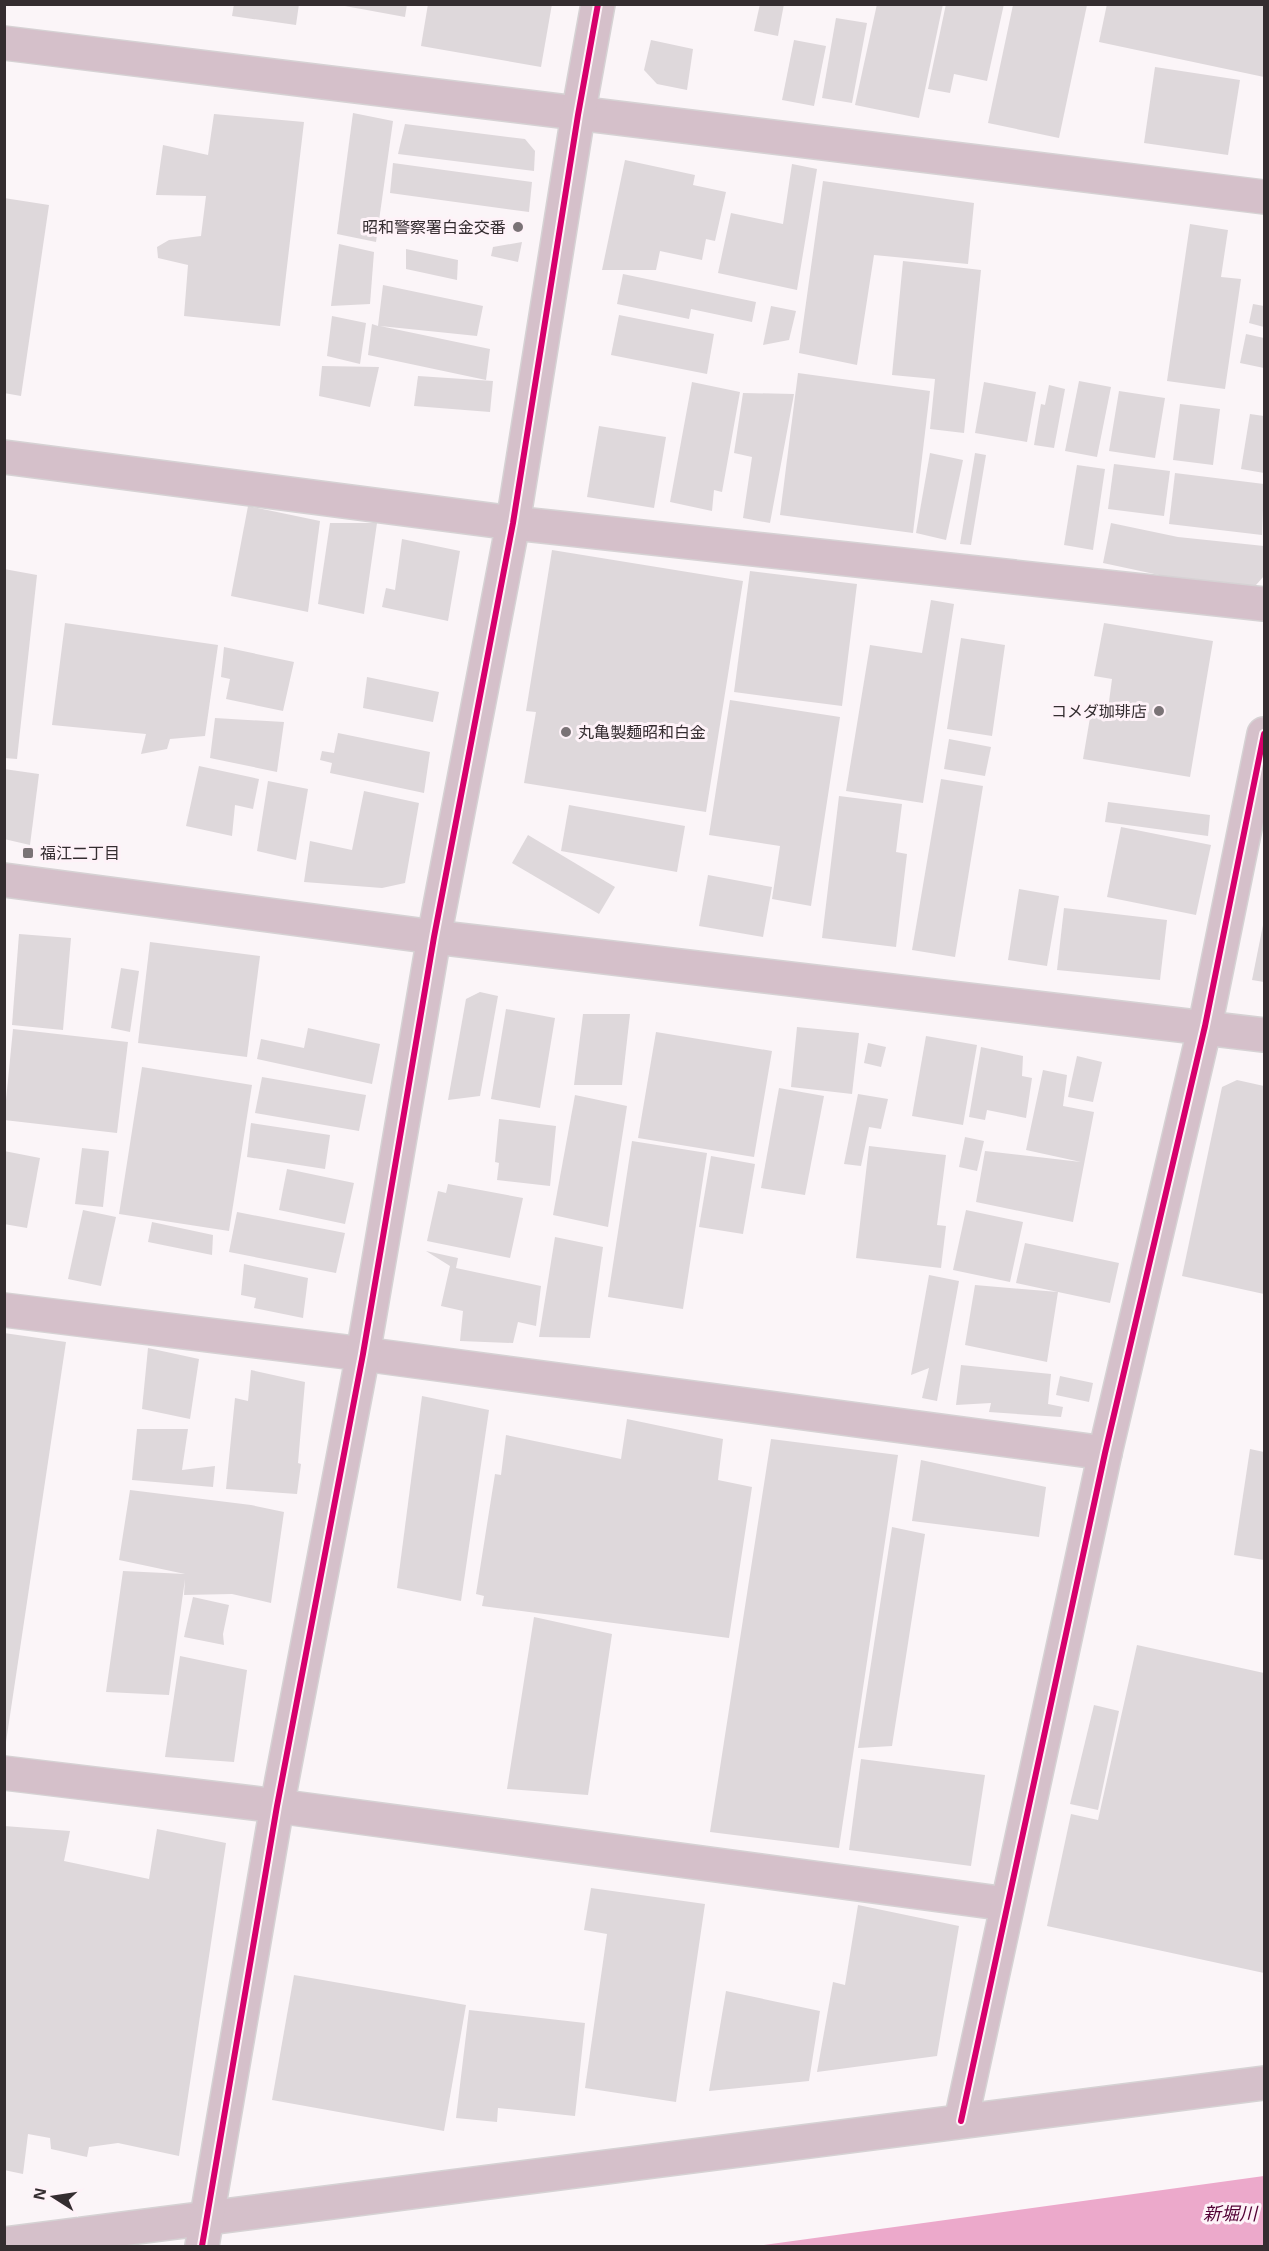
<svg xmlns="http://www.w3.org/2000/svg" width="1269" height="2251" font-family="Arial,'Noto Sans JP',sans-serif">
  <style>
    .water { fill: #eca9cb }
    .building { fill: #ded8db }
    .lines { fill: none; stroke-linecap: round; stroke-linejoin: round }
    .minor-casing { stroke: #d6d2d4; stroke-width: 36 }
    .tertiary-casing { stroke: #d6d2d4; stroke-width: 36 }
    .minor { stroke: #d5c0ca; stroke-width: 33 }
    .tertiary { stroke: #d5c0ca; stroke-width: 33 }
    .cycleway-casing { stroke: #fef2f8; stroke-width: 10 }
    .cycleway { stroke: #d6006c; stroke-width: 6 }
    .poi-dot { fill: #7a7376; stroke: #fef2f8; stroke-width: 2 }
    .labels { text-anchor: middle; dominant-baseline: central; stroke-width: 6; stroke-linejoin: round; paint-order: stroke }
    .poi-label { font-size: 16px; fill: #342d30; stroke: #fef2f8; text-anchor: end }
    .water-label { font-size: 18px; font-style: italic; fill: #520034; stroke: #fef2f8 }
  </style>
  <rect width="100%" height="100%" fill="#fbf5f8"/>
  <polygon class="water" points="1264,2176 1264,2246 757,2246"/>
  <g class="building">
    <polygon points="234,4 299,4 296,25 232,16"/>
    <polygon points="334,4 407,4 405,17"/>
    <polygon points="428,4 552,4 541,67 421,46"/>
    <polygon points="760,4 784,4 778,36 754,31"/>
    <polygon points="877,4 943,4 919,118 855,105"/>
    <polygon points="946,4 1004,4 987,81 954,74 950,93 928,89"/>
    <polygon points="1107,4 1264,4 1264,77 1099,42"/>
    <polygon points="1013,5 1087,5 1059,138 988,123"/>
    <polygon points="836,18 867,23 852,103 822,98"/>
    <polygon points="651,40 693,49 687,90 657,84 644,70"/>
    <polygon points="794,40 826,46 814,106 782,100"/>
    <polygon points="1155,67 1240,80 1228,155 1144,143"/>
    <polygon points="353,113 393,121 376,242 337,234"/>
    <polygon points="214,114 304,122 280,326 184,316 188,265 158,258 157,247 169,240 201,236 206,196 156,195 163,145 208,155"/>
    <polygon points="405,124 525,139 535,151 534,171 398,154"/>
    <polygon points="625,160 695,175 693,185 726,192 715,241 706,239 702,260 660,251 656,270 602,270"/>
    <polygon points="393,163 532,182 529,212 390,193"/>
    <polygon points="792,164 817,169 797,290 718,273 731,213 783,224"/>
    <polygon points="823,181 974,203 968,264 874,255 857,365 799,353"/>
    <polygon points="4,198 49,205 21,396 4,393"/>
    <polygon points="1190,224 1228,230 1221,277 1241,279 1225,389 1167,381"/>
    <polygon points="522,242 518,262 491,256 493,247"/>
    <polygon points="339,244 374,252 370,304 331,306"/>
    <polygon points="406,249 458,260 457,280 406,269"/>
    <polygon points="903,261 981,270 964,433 930,429 935,379 892,375"/>
    <polygon points="623,274 756,302 752,322 691,309 689,319 617,304"/>
    <polygon points="383,285 483,306 477,336 380,326 490,349 486,380 368,355 372,324 378,326"/>
    <polygon points="1253,304 1264,306 1264,327 1249,323"/>
    <polygon points="771,306 796,311 789,340 763,345"/>
    <polygon points="619,315 714,334 707,374 611,355"/>
    <polygon points="332,316 366,323 360,364 327,356"/>
    <polygon points="1246,334 1264,338 1264,368 1240,363"/>
    <polygon points="322,366 379,367 370,407 319,396"/>
    <polygon points="798,373 930,391 913,533 780,515"/>
    <polygon points="418,376 493,381 490,412 414,406"/>
    <polygon points="1079,381 1111,387 1097,457 1065,451"/>
    <polygon points="692,382 740,392 722,492 714,490 712,511 670,502"/>
    <polygon points="984,382 1036,392 1027,442 975,433"/>
    <polygon points="1049,385 1065,389 1054,448 1034,445 1041,404 1045,405"/>
    <polygon points="1119,391 1165,398 1155,458 1109,451"/>
    <polygon points="743,393 794,394 770,523 743,518 752,457 734,453"/>
    <polygon points="1180,404 1220,409 1213,465 1173,460"/>
    <polygon points="1250,414 1264,416 1264,473 1241,469"/>
    <polygon points="599,426 666,437 654,508 587,497"/>
    <polygon points="930,453 963,460 946,540 916,533"/>
    <polygon points="975,453 986,455 971,545 960,544"/>
    <polygon points="1114,464 1170,471 1164,516 1108,509"/>
    <polygon points="1077,465 1105,469 1093,550 1064,545"/>
    <polygon points="1175,473 1264,484 1262,535 1169,524"/>
    <polygon points="248,506 320,521 308,612 231,596"/>
    <polygon points="330,523 377,523 364,614 318,604"/>
    <polygon points="1111,523 1178,537 1264,546 1264,576 1248,594 1103,563"/>
    <polygon points="402,539 460,551 448,621 382,607 386,588 395,590"/>
    <polygon points="552,550 743,581 706,812 524,783 536,712 526,711"/>
    <polygon points="4,569 37,575 17,759 4,758"/>
    <polygon points="750,571 857,584 842,706 734,692"/>
    <polygon points="931,600 954,604 923,803 846,791 870,645 922,653"/>
    <polygon points="65,623 218,645 205,736 170,739 167,749 141,754 146,734 52,725"/>
    <polygon points="1104,623 1213,641 1190,777 1083,759 1092,706 1108,709 1112,679 1094,676"/>
    <polygon points="961,638 1005,645 992,736 947,729"/>
    <polygon points="224,647 294,662 283,711 226,699 230,679 221,677"/>
    <polygon points="367,677 439,692 433,722 363,708"/>
    <polygon points="730,700 840,717 811,906 772,899 780,846 709,835"/>
    <polygon points="215,718 284,722 277,772 210,758"/>
    <polygon points="338,733 430,752 424,793 330,773 332,763 320,760 322,751 334,753"/>
    <polygon points="949,739 991,747 985,776 944,769"/>
    <polygon points="199,766 259,779 253,809 235,805 232,836 186,826"/>
    <polygon points="4,769 39,774 30,845 4,839"/>
    <polygon points="941,779 983,786 955,957 912,950"/>
    <polygon points="268,781 308,789 296,860 257,851"/>
    <polygon points="364,791 419,803 405,883 382,888 304,882 310,841 352,850"/>
    <polygon points="839,796 902,804 896,852 907,854 896,947 822,938"/>
    <polygon points="1108,802 1210,815 1208,836 1105,822"/>
    <polygon points="569,805 685,826 677,872 561,851"/>
    <polygon points="1121,827 1211,845 1196,915 1107,897"/>
    <polygon points="528,835 615,887 599,914 512,863"/>
    <polygon points="708,875 772,887 763,937 699,926"/>
    <polygon points="1019,889 1059,896 1047,966 1008,960"/>
    <polygon points="1064,908 1167,920 1160,980 1057,970"/>
    <polygon points="1263,925 1264,925 1264,982 1252,980"/>
    <polygon points="19,934 71,938 63,1030 12,1025"/>
    <polygon points="150,942 260,956 247,1057 138,1043"/>
    <polygon points="121,968 139,971 130,1032 111,1028"/>
    <polygon points="480,992 498,996 480,1096 448,1100 466,999"/>
    <polygon points="506,1009 555,1018 540,1108 491,1099"/>
    <polygon points="583,1014 630,1014 622,1085 574,1085"/>
    <polygon points="797,1027 859,1033 852,1094 791,1087"/>
    <polygon points="308,1028 380,1044 372,1084 257,1059 261,1039 304,1048"/>
    <polygon points="13,1029 128,1042 117,1133 4,1120"/>
    <polygon points="656,1032 772,1051 754,1157 638,1138"/>
    <polygon points="926,1036 977,1045 963,1125 912,1116"/>
    <polygon points="868,1043 886,1047 881,1067 864,1063"/>
    <polygon points="981,1047 1023,1056 1022,1076 1032,1078 1026,1118 987,1110 985,1120 969,1117"/>
    <polygon points="1077,1056 1102,1062 1093,1102 1068,1097"/>
    <polygon points="142,1067 252,1085 229,1231 119,1214"/>
    <polygon points="1043,1070 1067,1075 1063,1106 1094,1112 1073,1222 976,1202 985,1151 1081,1162 1026,1150"/>
    <polygon points="262,1077 366,1095 359,1131 255,1113"/>
    <polygon points="1237,1080 1264,1086 1264,1294 1182,1276 1222,1087"/>
    <polygon points="779,1088 824,1096 805,1195 761,1188"/>
    <polygon points="858,1094 888,1099 881,1129 869,1127 861,1166 844,1164"/>
    <polygon points="575,1095 627,1106 608,1227 553,1215"/>
    <polygon points="499,1119 556,1126 550,1186 497,1180 499,1163 495,1162"/>
    <polygon points="251,1123 330,1135 325,1169 247,1157"/>
    <polygon points="965,1137 984,1141 977,1171 959,1167"/>
    <polygon points="632,1141 707,1153 683,1309 608,1297"/>
    <polygon points="869,1146 946,1155 937,1225 946,1226 941,1268 856,1258"/>
    <polygon points="82,1148 109,1151 103,1207 75,1204"/>
    <polygon points="4,1151 40,1158 27,1228 4,1224"/>
    <polygon points="711,1156 755,1164 743,1234 699,1227"/>
    <polygon points="287,1169 354,1183 345,1224 279,1210"/>
    <polygon points="448,1184 523,1198 510,1258 427,1241 438,1191 446,1193"/>
    <polygon points="83,1210 116,1217 101,1286 68,1279"/>
    <polygon points="966,1210 1023,1222 1010,1282 953,1270"/>
    <polygon points="237,1212 345,1233 336,1273 229,1252"/>
    <polygon points="152,1222 213,1235 212,1255 148,1242"/>
    <polygon points="555,1237 603,1247 590,1338 539,1337"/>
    <polygon points="1025,1243 1119,1263 1110,1303 1058,1292 1047,1362 965,1345 975,1285 1058,1292 1016,1283"/>
    <polygon points="426,1251 458,1258 456,1268 541,1286 536,1326 518,1322 513,1343 460,1341 463,1311 441,1306 450,1266"/>
    <polygon points="244,1264 308,1278 303,1318 254,1308 256,1298 241,1295"/>
    <polygon points="929,1275 959,1281 937,1401 922,1398 929,1368 911,1375"/>
    <polygon points="4,1333 66,1342 6,1742 4,1742"/>
    <polygon points="148,1348 199,1359 190,1419 142,1409"/>
    <polygon points="961,1365 1051,1374 1048,1404 1063,1407 1061,1417 989,1412 991,1403 956,1405"/>
    <polygon points="251,1370 305,1382 298,1463 301,1464 297,1494 226,1489 235,1398 248,1401"/>
    <polygon points="1060,1376 1093,1383 1089,1402 1056,1395"/>
    <polygon points="422,1396 489,1410 461,1601 397,1588"/>
    <polygon points="627,1419 723,1439 718,1480 752,1487 729,1638 482,1606 484,1596 476,1594 495,1474 501,1475 506,1435 621,1459"/>
    <polygon points="137,1429 188,1429 182,1470 215,1466 213,1487 132,1480"/>
    <polygon points="771,1439 898,1455 839,1848 710,1832"/>
    <polygon points="1250,1449 1264,1452 1264,1560 1234,1555"/>
    <polygon points="921,1460 1046,1487 1039,1537 912,1521"/>
    <polygon points="130,1490 251,1505 284,1512 271,1603 232,1594 184,1595 185,1579 169,1695 106,1692 123,1571 185,1574 119,1560"/>
    <polygon points="892,1527 925,1534 892,1746 858,1748"/>
    <polygon points="193,1597 229,1605 223,1634 224,1645 184,1637"/>
    <polygon points="534,1617 612,1634 588,1795 507,1789"/>
    <polygon points="1137,1645 1264,1673 1264,1973 1047,1926 1071,1814 1098,1820"/>
    <polygon points="180,1656 247,1670 234,1762 165,1757"/>
    <polygon points="1094,1705 1119,1711 1098,1810 1070,1804"/>
    <polygon points="861,1759 985,1775 971,1866 849,1850"/>
    <polygon points="4,1826 70,1831 64,1861 149,1879 157,1829 226,1843 179,2156 118,2143 89,2147 87,2157 51,2149 50,2138 28,2134 23,2174 4,2170"/>
    <polygon points="591,1888 705,1904 676,2102 585,2088 607,1934 584,1930"/>
    <polygon points="858,1905 959,1926 937,2056 817,2072 833,1982 845,1985"/>
    <polygon points="294,1975 466,2005 444,2131 272,2100"/>
    <polygon points="726,1991 820,2011 809,2081 709,2091"/>
    <polygon points="469,2010 585,2023 575,2116 498,2108 497,2122 456,2118"/>
  </g>
  <g class="lines">
    <defs>
      <g id="minor">
        <polyline points="4,43 1264,197"/>
        <polyline points="4,457 513,523 1264,604"/>
        <polyline points="4,1310 363,1354 1105,1453"/>
        <polyline points="4,1773 277,1806 1007,1904"/>
        <polyline points="961,2121 1105,1453 1205,1026 1264,734"/>
      </g>
      <g id="tertiary">
        <polyline points="4,880 434,937 1264,1035"/>
        <polyline points="4,2244 1264,2083"/>
        <polyline points="202,2246 277,1806 363,1354 434,937 513,523 578,115 598,4"/>
      </g>
    </defs>
    <use href="#minor" class="minor-casing"/>
    <use href="#tertiary" class="tertiary-casing"/>
    <use href="#minor" class="minor"/>
    <use href="#tertiary" class="tertiary"/>
    <defs>
      <g id="cycleway">
        <polyline points="961,2121 1105,1453 1205,1026 1264,734"/>
        <polyline points="202,2246 277,1806 363,1354 434,937 513,523 578,115 598,4"/>
      </g>
    </defs>
    <use href="#cycleway" class="cycleway-casing"/>
    <use href="#cycleway" class="cycleway"/>
  </g>
  <g class="poi-dot">
    <circle cx="518" cy="227" r="6"/>
    <circle cx="1159" cy="711" r="6"/>
    <circle cx="566" cy="732" r="6"/>
    <rect x="22" y="847" width="12" height="12" rx="3"/>
  </g>
  <g class="labels">
    <g class="poi-label">
      <text x="506" y="227">昭和警察署白金交番</text>
      <text x="1147" y="711">コメダ珈琲店</text>
      <text x="578" y="732" text-anchor="start">丸亀製麺昭和白金</text>
      <text x="40" y="853" text-anchor="start">福江二丁目</text>
    </g>
    <g class="water-label">
      <text x="1230" y="2214">新堀川</text>
    </g>
  </g>
  <rect width="1269" height="2251" fill="none" stroke="#342d30" stroke-width="12"/>
  <g transform="translate(54 2197) rotate(282)" stroke="#fef2f8" stroke-width="4.5" paint-order="stroke">
  <path d="M0-4.5L10 22L0 15L-10 22Z" fill="#342d30"/>
  <text y="-9" font-size="16" font-weight="bold" text-anchor="middle" fill="#342d30">N</text>
  </g>
</svg>
